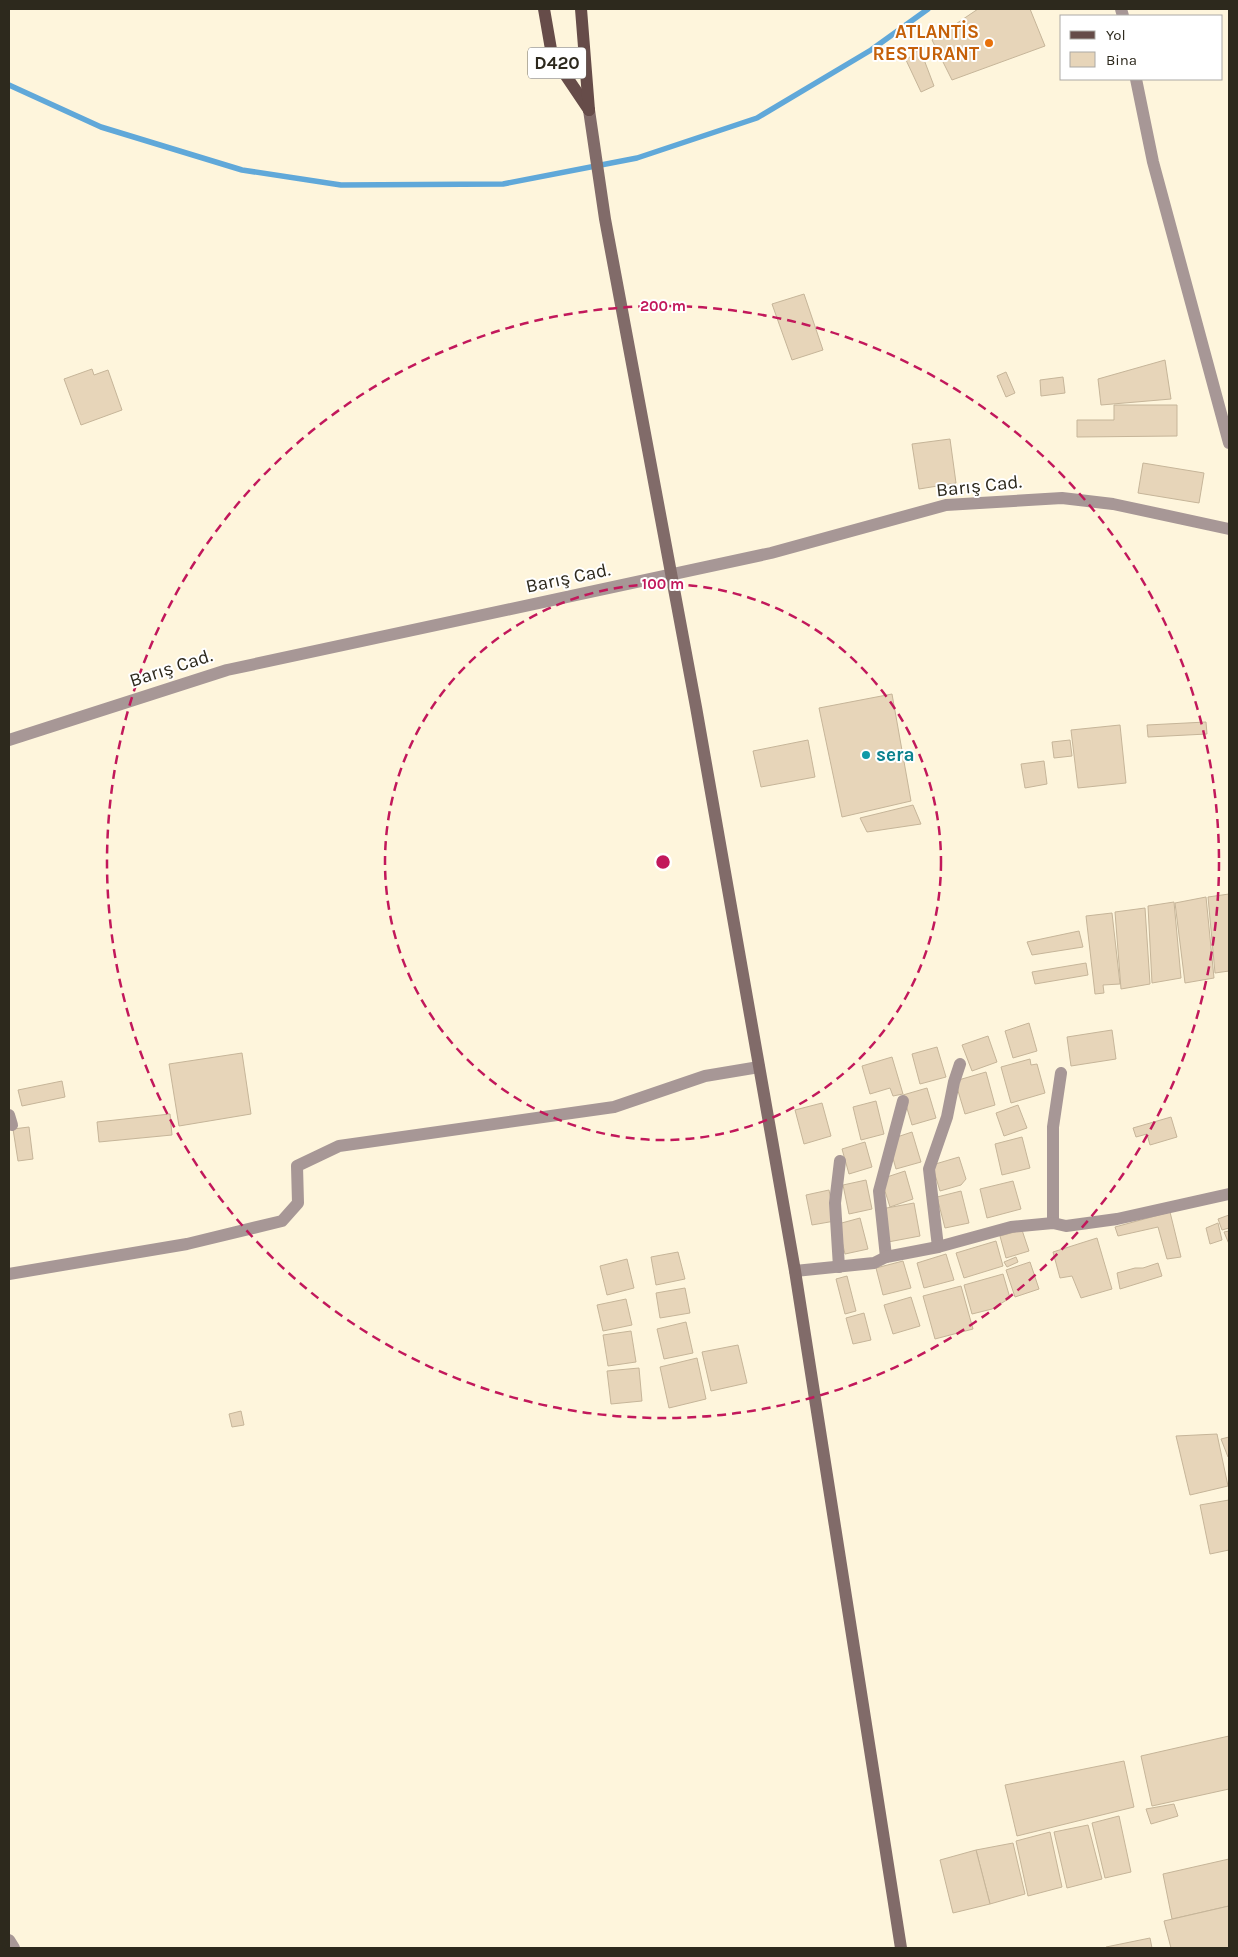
<svg xmlns="http://www.w3.org/2000/svg" width="1238" height="1957" font-family="Karla,sans-serif">
  <style>
    .lines { fill: none; stroke-linecap: round; stroke-linejoin: round }
    .stream { stroke: #60a8d9; stroke-width: 5.5 }
    .building { fill: #e7d5b9; stroke: #c6b599 }
    .minor { stroke: #a79796; stroke-width: 12 }
    .secondary { stroke: #816b69; stroke-width: 12 }
    .primary { stroke: #664c49; stroke-width: 12 }
    .ring { fill: none; stroke: #c2185b; stroke-width: 2.5; stroke-dasharray: 9 6 }
    .food-dot { fill: #e8710a; stroke: #fff; stroke-width: 2 }
    .culture-dot { fill: #0f9aa8; stroke: #fff; stroke-width: 2 }
    .labels { text-anchor: middle; dominant-baseline: central; stroke-width: 4; stroke-linejoin: round; paint-order: stroke }
    .shield { fill: #fff; stroke: #6c6961; stroke-width: 1 }
    .shield-label { font-size: 18px; font-weight: bold; fill: #2d291d }
    .food-label { font-size: 19px; font-weight: bold; fill: #c56008; stroke: #fff; text-anchor: end }
    .street-label { font-size: 19px; fill: #2d291d; stroke: #fff }
    .culture-label { font-size: 19px; font-weight: bold; fill: #0d838f; stroke: #fff; text-anchor: start }
    .centre { fill: #c2185b; stroke: #fff; stroke-width: 2.5 }
    .ring-label { font-size: 15px; text-anchor: middle; font-weight: bold; fill: #c2185b; stroke: #fff; stroke-width: 4; stroke-linejoin: round; paint-order: stroke }
  </style>
  <rect width="100%" height="100%" fill="#fef5dc"/>
  <g class="lines">
    <polyline class="stream" points="9,85 101,127 242,170 341,185 503,184 637,158 757,118 871,50 928,9"/>
  </g>
  <g class="building">
    <polygon points="978,9 1030,9 1045,46 952,80 932,40"/>
    <polygon points="920,49 934,86 921,92 906,60"/>
    <polygon points="804,294 823,350 792,360 772,304"/>
    <polygon points="1165,360 1171,399 1101,405 1098,379"/>
    <polygon points="92,369 94,375 108,370 122,410 81,425 64,379"/>
    <polygon points="1006,372 1015,393 1006,397 997,376"/>
    <polygon points="1063,377 1065,393 1041,396 1040,380"/>
    <polygon points="1114,405 1177,405 1177,436 1077,437 1077,420 1114,420"/>
    <polygon points="950,439 956,483 919,489 912,444"/>
    <polygon points="1143,463 1204,473 1199,503 1138,493"/>
    <polygon points="892,694 911,801 842,817 819,708"/>
    <polygon points="1206,722 1207,734 1148,737 1147,725"/>
    <polygon points="1120,725 1126,783 1078,788 1071,730"/>
    <polygon points="808,740 815,777 761,787 753,751"/>
    <polygon points="1070,740 1072,756 1054,758 1052,742"/>
    <polygon points="1044,761 1047,784 1025,788 1021,764"/>
    <polygon points="913,805 921,824 867,832 860,818"/>
    <polygon points="1229,894 1229,971 1215,973 1208,897"/>
    <polygon points="1206,897 1214,978 1185,983 1175,903"/>
    <polygon points="1174,902 1181,978 1152,983 1148,906"/>
    <polygon points="1145,908 1150,984 1121,989 1115,912"/>
    <polygon points="1112,913 1120,984 1103,985 1104,993 1095,994 1086,916"/>
    <polygon points="1079,931 1083,947 1032,955 1027,942"/>
    <polygon points="1086,963 1088,975 1035,984 1032,972"/>
    <polygon points="1029,1023 1037,1051 1013,1058 1005,1031"/>
    <polygon points="1112,1030 1116,1059 1071,1066 1067,1037"/>
    <polygon points="988,1036 997,1062 972,1071 962,1045"/>
    <polygon points="937,1047 946,1077 920,1084 912,1054"/>
    <polygon points="242,1053 251,1114 179,1126 169,1064"/>
    <polygon points="892,1057 903,1094 893,1096 890,1088 870,1094 862,1066"/>
    <polygon points="1030,1059 1031,1065 1037,1064 1045,1093 1011,1103 1001,1067"/>
    <polygon points="986,1072 995,1105 965,1114 955,1081"/>
    <polygon points="62,1081 65,1097 22,1106 18,1090"/>
    <polygon points="927,1088 936,1118 912,1125 903,1095"/>
    <polygon points="876,1101 884,1134 861,1140 853,1107"/>
    <polygon points="822,1103 831,1136 804,1144 795,1110"/>
    <polygon points="1018,1105 1027,1128 1004,1136 996,1113"/>
    <polygon points="170,1114 172,1135 99,1142 97,1122"/>
    <polygon points="1171,1117 1177,1137 1150,1145 1147,1134 1136,1137 1133,1128"/>
    <polygon points="29,1127 33,1159 18,1161 13,1129"/>
    <polygon points="912,1132 921,1162 896,1169 892,1155 897,1137"/>
    <polygon points="1022,1137 1030,1168 1002,1175 995,1144"/>
    <polygon points="865,1142 872,1167 849,1174 842,1149"/>
    <polygon points="959,1157 966,1179 961,1185 940,1191 932,1165"/>
    <polygon points="905,1171 913,1199 890,1207 884,1188 887,1177"/>
    <polygon points="866,1180 872,1209 849,1214 843,1185"/>
    <polygon points="1013,1181 1021,1209 987,1218 980,1189"/>
    <polygon points="829,1190 835,1221 812,1225 806,1195"/>
    <polygon points="961,1191 969,1223 945,1228 937,1197"/>
    <polygon points="914,1203 920,1236 888,1242 881,1209"/>
    <polygon points="1170,1212 1181,1257 1167,1259 1158,1227 1118,1236 1115,1227"/>
    <polygon points="1229,1215 1229,1228 1222,1230 1218,1219"/>
    <polygon points="860,1218 868,1249 845,1254 838,1224"/>
    <polygon points="1218,1223 1222,1240 1210,1244 1206,1228"/>
    <polygon points="1022,1230 1029,1251 1006,1258 1000,1236"/>
    <polygon points="1229,1231 1229,1244 1224,1232"/>
    <polygon points="1097,1238 1112,1289 1081,1298 1072,1276 1060,1278 1053,1252"/>
    <polygon points="996,1241 1003,1266 964,1278 956,1253"/>
    <polygon points="678,1252 685,1279 656,1285 651,1257"/>
    <polygon points="946,1254 954,1280 924,1288 917,1263"/>
    <polygon points="1016,1257 1018,1262 1007,1267 1004,1262"/>
    <polygon points="627,1259 634,1288 607,1295 600,1266"/>
    <polygon points="903,1261 911,1288 883,1295 876,1268"/>
    <polygon points="1030,1262 1039,1289 1015,1297 1006,1270"/>
    <polygon points="1158,1263 1162,1276 1120,1289 1117,1273 1135,1268 1143,1268"/>
    <polygon points="1003,1274 1010,1298 992,1309 972,1314 964,1285"/>
    <polygon points="847,1276 856,1311 845,1314 836,1279"/>
    <polygon points="961,1286 973,1329 935,1339 923,1296"/>
    <polygon points="685,1288 690,1313 660,1318 656,1293"/>
    <polygon points="911,1297 920,1326 893,1334 884,1305"/>
    <polygon points="626,1299 632,1325 603,1331 597,1305"/>
    <polygon points="864,1313 871,1340 853,1344 846,1318"/>
    <polygon points="686,1322 693,1353 664,1359 657,1329"/>
    <polygon points="631,1331 636,1362 608,1366 603,1335"/>
    <polygon points="738,1345 747,1383 711,1391 702,1352"/>
    <polygon points="697,1358 706,1399 669,1408 660,1367"/>
    <polygon points="639,1368 642,1401 611,1404 607,1371"/>
    <polygon points="241,1411 244,1425 232,1427 229,1414"/>
    <polygon points="1217,1434 1228,1486 1190,1495 1176,1436"/>
    <polygon points="1229,1437 1229,1457 1228,1457 1221,1439"/>
    <polygon points="1229,1500 1229,1550 1210,1554 1200,1505"/>
    <polygon points="1229,1736 1229,1789 1152,1806 1141,1756"/>
    <polygon points="1124,1761 1134,1807 1017,1836 1005,1785"/>
    <polygon points="1174,1804 1178,1816 1151,1824 1146,1809"/>
    <polygon points="1119,1816 1131,1872 1105,1878 1092,1823"/>
    <polygon points="1088,1825 1102,1879 1067,1888 1054,1832"/>
    <polygon points="1050,1832 1062,1887 1028,1896 1016,1841"/>
    <polygon points="1013,1843 1025,1894 990,1904 976,1850"/>
    <polygon points="976,1850 990,1904 953,1913 940,1860"/>
    <polygon points="1229,1859 1229,1906 1172,1919 1163,1874"/>
    <polygon points="1229,1906 1229,1948 1171,1948 1164,1921"/>
    <polygon points="1150,1938 1152,1948 1106,1948 1106,1947"/>
  </g>
  <g class="lines">
    <g class="minor">
      <polyline points="1121,9 1123,16"/>
      <polyline points="1136,79 1153,162 1229,443"/>
      <polyline points="9,740 227,670 771,553 946,505 1062,498 1113,504 1229,529"/>
      <polyline points="9,1115 12,1125"/>
      <polyline points="1053,1223 1053,1127 1061,1073"/>
      <polyline points="938,1247 929,1169 947,1117 954,1082 960,1064"/>
      <polyline points="886,1257 879,1191 903,1101"/>
      <polyline points="839,1267 835,1203 840,1161"/>
      <polyline points="795,1271 874,1263 886,1257 938,1247 1011,1227 1053,1223 1066,1226 1117,1219 1229,1194"/>
      <polyline points="9,1274 187,1244 282,1221 298,1203 297,1166 339,1146 614,1107 705,1076 759,1067"/>
      <polyline points="9,1940 14,1948"/>
    </g>
    <polyline class="secondary" points="589,110 605,219 696,707 795,1271 901,1948"/>
    <g class="primary">
      <polyline points="544,9 552,55 589,110"/>
      <polyline points="581,9 589,110"/>
    </g>
  </g>
  <g class="ring">
    <circle cx="663" cy="862" r="278"/>
    <circle cx="663" cy="862" r="556"/>
  </g>
  <circle class="food-dot" cx="989" cy="43" r="5"/>
  <circle class="culture-dot" cx="866" cy="755" r="5"/>
  <g class="labels">
    <rect class="shield" x="528" y="47.5" width="58" height="31" rx="4"/>
    <g class="shield-label">
      <text x="557" y="63">D420</text>
    </g>
    <g class="food-label">
      <text x="979" y="32">ATLANTİS<tspan x="979" dy="22">RESTURANT</tspan></text>
    </g>
    <g class="street-label">
      <text transform="translate(979 486) rotate(-6)">Barış Cad.</text>
      <text transform="translate(568 578) rotate(-12)">Barış Cad.</text>
      <text transform="translate(171 668) rotate(-18)">Barış Cad.</text>
    </g>
    <g class="culture-label">
      <text x="876" y="755">sera</text>
    </g>
  </g>
  <circle cx="663" cy="862" r="8" class="centre"/>
  <g class="ring-label">
    <text x="663" y="311">200 m</text>
    <text x="663" y="589">100 m</text>
  </g>
  <rect width="1238" height="1957" fill="none" stroke="#2d291d" stroke-width="20"/>
  <rect x="1060" y="15" width="162" height="65" fill="#ffffff" stroke="#aba9a5"/>
  <rect x="1070" y="31" width="25" height="8" fill="#664c49" stroke="#aba9a5"/>
  <text x="1106" y="40" font-size="15" fill="#2d291d">Yol</text>
  <rect x="1070" y="52" width="25" height="15" fill="#e7d5b9" stroke="#aba9a5"/>
  <text x="1106" y="65" font-size="15" fill="#2d291d">Bina</text>
</svg>
